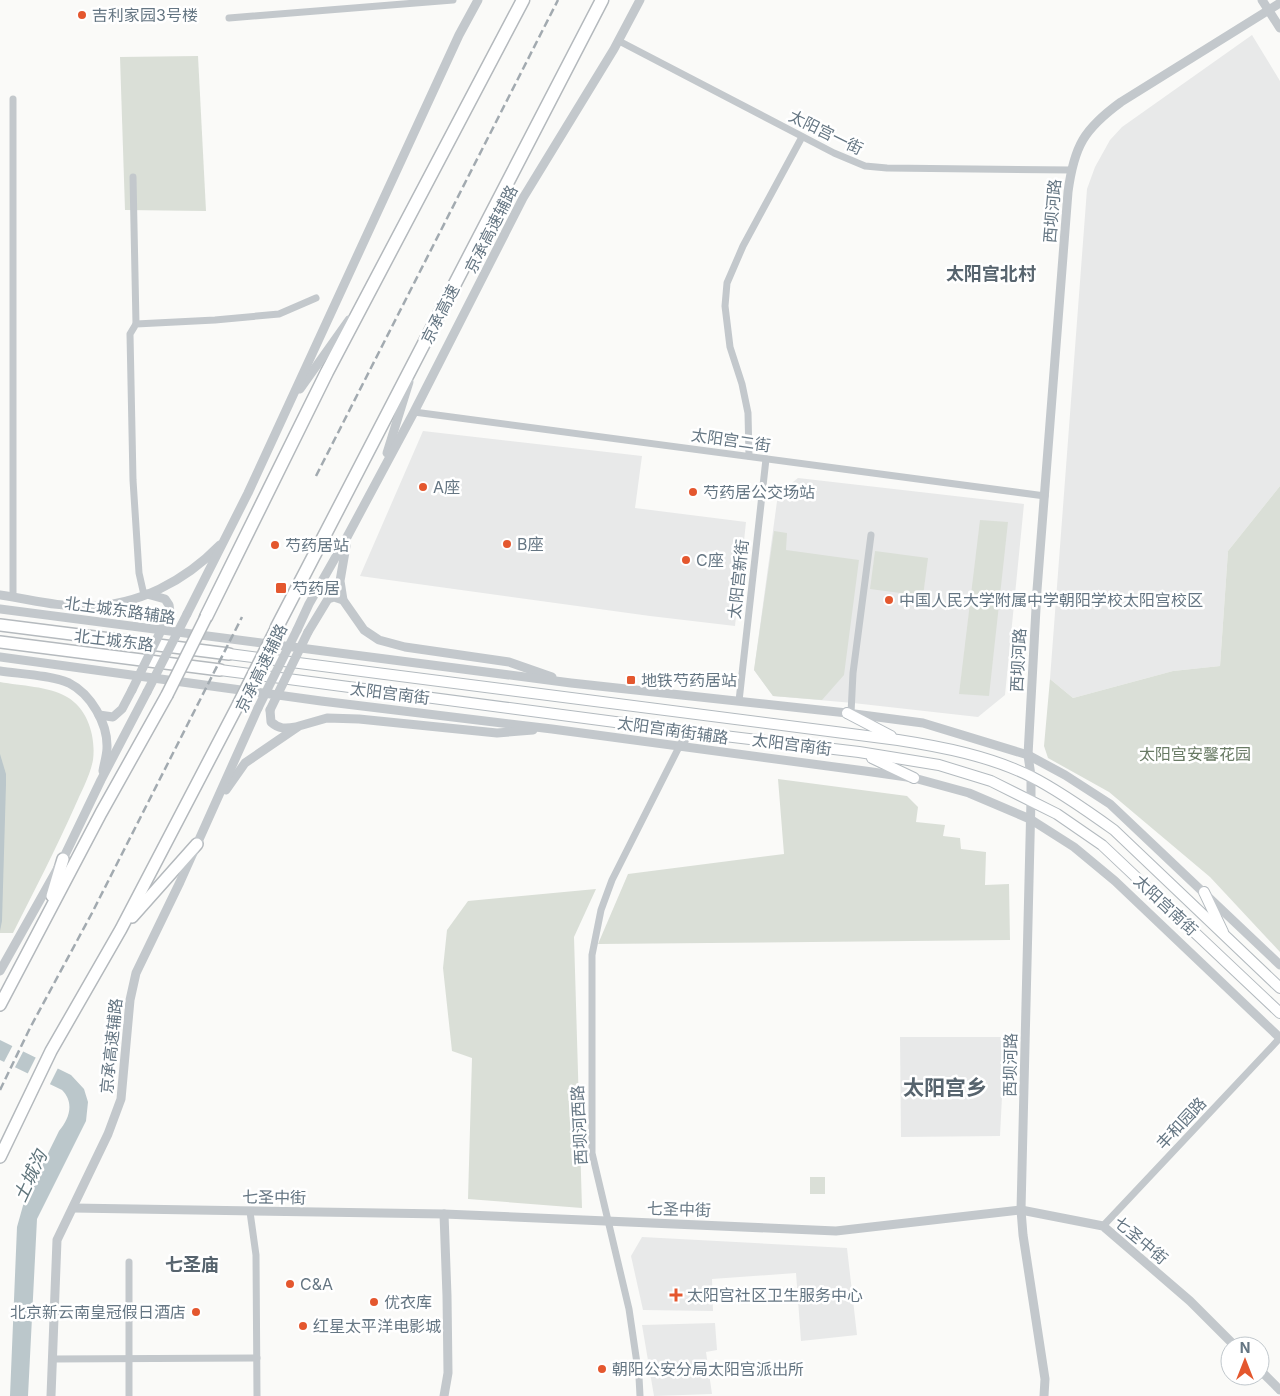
<svg xmlns="http://www.w3.org/2000/svg" width="1280" height="1396" font-family="Inter,'Noto Sans SC',sans-serif">
  <style>
    .built { fill: #e8e9e9 }
    .green { fill: #dadfd7 }
    .water { fill: #bbc7cb }
    .pier { fill: #fafaf8 }
    .lines { fill: none; stroke-linecap: round; stroke-linejoin: round }
    .secondary-casing { stroke: #b3babf; stroke-width: 12 }
    .primary-casing { stroke: #b5babe; stroke-width: 14 }
    .trunk-casing { stroke: #b4b9bd; stroke-width: 14 }
    .motorway-casing { stroke: #b4b9bd; stroke-width: 15 }
    .minor { stroke: #c3c8cc; stroke-width: 7 }
    .tertiary { stroke: #c3c8cc; stroke-width: 9 }
    .secondary { stroke: #fff; stroke-width: 10 }
    .primary { stroke: #fff; stroke-width: 11 }
    .trunk { stroke: #fff; stroke-width: 11 }
    .motorway { stroke: #fff; stroke-width: 12 }
    .rail { stroke: #a2aab0; stroke-width: 2.5; stroke-dasharray: 8 4; stroke-linecap: butt }
    .trunk-bridge-casing { stroke: #b4b9bd; stroke-width: 14; stroke-linecap: butt }
    .tertiary-bridge { stroke: #c3c8cc; stroke-width: 9 }
    .trunk-bridge { stroke: #fff; stroke-width: 11 }
    .poi-dot { fill: #e4572e; stroke: #fff; stroke-width: 2 }
    .labels { text-anchor: middle; dominant-baseline: central; stroke-width: 5; stroke-linejoin: round; paint-order: stroke }
    .poi-label { font-size: 16px; fill: #657683; stroke: #fff; text-anchor: start }
    .street-label { font-size: 16px; fill: #657683; stroke: #fff }
    .park-label { font-size: 16px; fill: #687a64; stroke: #fff }
    .neighbourhood-label { font-size: 18px; font-weight: bold; fill: #57646e; stroke: #fff }
    .water-label { font-size: 18px; font-style: italic; fill: #60757c; stroke: #fff }
    .district-label { font-size: 21px; font-weight: bold; fill: #57646e; stroke: #fff }
  </style>
  <rect width="100%" height="100%" fill="#fafaf8"/>
  <g class="built">
    <polygon points="1252,35 1280,81 1280,486 1228,551 1220,666 1173,671 1073,698 1050,679 1087,189 1095,167 1110,140 1122,127"/>
    <polygon points="423,431 642,456 635,508 746,522 735,626 650,616 360,576"/>
    <polygon points="798,478 1024,504 1005,695 978,717 853,703 773,696 754,670 778,494"/>
    <polygon points="900,1037 1005,1037 1000,1136 901,1137"/>
    <polygon points="642,1237 847,1248 857,1335 801,1341 796,1273 712,1279 713,1311 643,1310 631,1256"/>
    <polygon points="715,1323 717,1350 706,1352 712,1394 654,1396 642,1325"/>
  </g>
  <g class="green">
    <polygon points="198,56 206,211 125,210 120,57"/>
    <polygon points="1280,486 1280,952 1210,877 1109,792 1048,758 1044,746 1050,679 1073,698 1173,671 1220,666 1228,551"/>
    <polygon points="980,520 1008,522 989,696 959,694"/>
    <polygon points="774,531 787,533 786,550 859,560 844,675 822,700 773,696 754,670"/>
    <polygon points="875,551 928,558 923,596 870,589"/>
    <path d="M0 682C21 686 48 686 67 697 88 709 96 737 93 760 90 776 81 792 75 806 56 849 34 891 13 933H0Z"/>
    <polygon points="778,779 907,796 918,807 916,822 945,825 943,836 960,838 961,849 986,852 985,885 1009,884 1010,940 598,944 628,874 784,854"/>
    <polygon points="596,889 574,937 582,1208 468,1199 472,1058 452,1051 443,968 447,930 468,901"/>
    <rect x="810" y="1177" width="15" height="17"/>
  </g>
  <g class="water">
    <polygon points="0,754 6,774 6,784 2,921 0,931"/>
    <path d="M0 1040 71 1075 84 1089 88 1102 86 1121 37 1219 28 1396H10L17 1227 24 1202 59 1131C69 1119 75 1103 62 1090L0 1060Z"/>
  </g>
  <g class="pier">
    <polygon points="14,1043 25,1048 14,1069 3,1064"/>
    <polygon points="37,1055 59,1066 49,1086 27,1075"/>
  </g>
  <g class="lines">
    <defs>
      <g id="secondary">
        <path d="M229 654 898 740C943 747 989 756 1030 776 1058 790 1089 812 1114 830L1280 988"/>
        <polyline points="220,670 691,732 859,752 939,765 991,781 1057,814 1102,845 1280,1013"/>
        <polyline points="847,713 891,736"/>
        <polyline points="872,758 914,778"/>
        <polyline points="1204,892 1223,932"/>
      </g>
      <g id="primary">
        <polyline points="0,625 229,654"/>
        <polyline points="0,642 220,670"/>
      </g>
      <g id="trunk">
        <polyline points="52,896 63,859"/>
        <polyline points="132,917 197,844"/>
        <polyline points="0,1005 101,813 167,695"/>
        <polyline points="0,1157 51,1051 121,929 238,705"/>
      </g>
      <g id="motorway">
        <polyline points="206,617 327,372 523,0"/>
        <polyline points="277,627 602,0"/>
      </g>
    </defs>
    <use href="#secondary" class="secondary-casing"/>
    <use href="#primary" class="primary-casing"/>
    <use href="#trunk" class="trunk-casing"/>
    <use href="#motorway" class="motorway-casing"/>
    <g class="minor">
      <polyline points="229,18 453,0"/>
      <polyline points="619,41 834,153 865,166 887,168 1071,170"/>
      <polyline points="13,99 13,597"/>
      <polyline points="133,177 136,324"/>
      <polyline points="414,412 1045,496"/>
      <polyline points="749,456 748,413 742,384 730,347 725,306 727,283 743,246 802,137"/>
      <polyline points="144,595 139,573 133,480 130,334 136,324 215,320 279,314 316,298"/>
      <polyline points="739,701 766,459"/>
      <polyline points="851,713 853,673 871,535"/>
      <polyline points="250,1212 256,1255 257,1396"/>
      <polyline points="1103,1226 1280,1038"/>
      <polyline points="53,1359 257,1358"/>
      <polyline points="129,1396 129,1262"/>
      <polyline points="640,1396 639,1377 629,1309 592,1153 592,955 601,910 612,880 679,747"/>
    </g>
    <g class="tertiary">
      <polyline points="1262,0 1280,28"/>
      <polyline points="300,389 349,320"/>
      <polyline points="387,453 409,382"/>
      <polyline points="346,546 340,581 343,600 364,630 379,640 405,647 509,662 552,677"/>
      <polyline points="147,594 165,599 169,605 170,612"/>
      <path d="M0 595C29 599 58 607 87 606 138 606 185 581 220 545"/>
      <polyline points="0,609 571,683 847,713 923,723 1028,755 1065,775 1110,804 1280,965"/>
      <polyline points="187,614 248,493 459,35 478,0"/>
      <polyline points="297,630 309,604 347,537 414,412 523,198 614,49 640,0"/>
      <polyline points="308,632 328,599 334,597 343,600"/>
      <polyline points="0,657 321,701 552,729 865,771 914,778 969,793 1030,819 1074,847 1115,881 1280,1038"/>
      <path d="M0 671C21 674 50 675 69 683 91 694 108 724 107 748 107 755 104 764 103 771"/>
      <path d="M270 710 271 722C279 729 285 729 296 727"/>
      <polyline points="99,715 113,717 122,709 132,690"/>
      <polyline points="679,747 691,732"/>
      <polyline points="226,790 245,763 277,741 299,726 327,718 359,719 497,733 533,730"/>
      <polyline points="0,971 63,859 101,780 147,692"/>
      <polyline points="73,1208 444,1214 836,1231 1021,1210 1103,1226 1190,1301 1235,1346"/>
      <polyline points="444,1214 447,1296 448,1373 444,1396"/>
      <polyline points="1260,1370 1280,1390"/>
      <polyline points="51,1396 57,1240 108,1134 121,1099 130,1000 136,973 180,882 258,708"/>
      <path d="M1044 1396 1045 1379 1023 1235 1021 1210 1031 799V776L1028 755 1037 590 1068 192C1074 146 1084 129 1121 102L1280 3"/>
    </g>
    <use href="#secondary" class="secondary"/>
    <use href="#primary" class="primary"/>
    <use href="#trunk" class="trunk"/>
    <use href="#motorway" class="motorway"/>
    <g class="rail">
      <polyline points="316,476 558,0"/>
      <polyline points="0,1090 30,1028 92,913 242,617"/>
    </g>
    <defs>
      <g id="trunk-bridge">
        <polyline points="167,695 206,617"/>
        <polyline points="238,705 277,627"/>
      </g>
    </defs>
    <use href="#trunk-bridge" class="trunk-bridge-casing"/>
    <g class="tertiary-bridge">
      <polyline points="132,690 170,612"/>
      <polyline points="147,692 187,614"/>
      <polyline points="258,708 297,630"/>
      <polyline points="270,710 308,632"/>
    </g>
    <use href="#trunk-bridge" class="trunk-bridge"/>
  </g>
  <g class="poi-dot">
    <circle cx="82" cy="15" r="5"/>
    <circle cx="423" cy="487" r="5"/>
    <circle cx="693" cy="492" r="5"/>
    <circle cx="507" cy="544" r="5"/>
    <circle cx="275" cy="545" r="5"/>
    <circle cx="686" cy="560" r="5"/>
    <rect x="275" y="582" width="12" height="12" rx="2.5"/>
    <circle cx="889" cy="600" r="5"/>
    <rect x="626" y="675" width="10" height="10" rx="2.5"/>
    <circle cx="290" cy="1284" r="5"/>
    <path d="M673.5 1287.5h5v5h5v5h-5v5h-5v-5h-5v-5h5z"/>
    <circle cx="374" cy="1302" r="5"/>
    <circle cx="196" cy="1312" r="5"/>
    <circle cx="303" cy="1326" r="5"/>
    <circle cx="602" cy="1369" r="5"/>
  </g>
  <g class="labels">
    <g class="poi-label">
      <text x="92" y="15">吉利家园3号楼</text>
      <text x="433" y="487">A座</text>
      <text x="703" y="492">芍药居公交场站</text>
      <text x="517" y="544">B座</text>
      <text x="285" y="545">芍药居站</text>
      <text x="696" y="560">C座</text>
      <text x="292" y="588">芍药居</text>
      <text x="899" y="600">中国人民大学附属中学朝阳学校太阳宫校区</text>
      <text x="641" y="680">地铁芍药居站</text>
      <text x="300" y="1284">C&amp;A</text>
      <text x="687" y="1295">太阳宫社区卫生服务中心</text>
      <text x="384" y="1302">优衣库</text>
      <text x="186" y="1312" text-anchor="end">北京新云南皇冠假日酒店</text>
      <text x="313" y="1326">红星太平洋电影城</text>
      <text x="612" y="1369">朝阳公安分局太阳宫派出所</text>
    </g>
    <g class="street-label">
      <text transform="translate(826 132) rotate(26)">太阳宫一街</text>
      <text transform="translate(1052 211) rotate(-85)">西坝河路</text>
      <text transform="translate(491 229) rotate(-63)">京承高速辅路</text>
      <text transform="translate(440 314) rotate(-63)">京承高速</text>
      <text transform="translate(731 440) rotate(8)">太阳宫二街</text>
      <text transform="translate(738 579) rotate(-84)">太阳宫新街</text>
      <text transform="translate(120 610) rotate(8)">北土城东路辅路</text>
      <text transform="translate(114 640) rotate(7)">北土城东路</text>
      <text transform="translate(1018 660) rotate(-87)">西坝河路</text>
      <text transform="translate(261 668) rotate(-64)">京承高速辅路</text>
      <text transform="translate(390 693) rotate(7)">太阳宫南街</text>
      <text transform="translate(673 730) rotate(8)">太阳宫南街辅路</text>
      <text transform="translate(792 744) rotate(7)">太阳宫南街</text>
      <text transform="translate(1166 905) rotate(43)">太阳宫南街</text>
      <text transform="translate(111 1046) rotate(-84)">京承高速辅路</text>
      <text transform="translate(1010 1065) rotate(-89)">西坝河路</text>
      <text transform="translate(1181 1123) rotate(-47)">丰和园路</text>
      <text transform="translate(579 1125) rotate(-93)">西坝河西路</text>
      <text transform="translate(274 1197) rotate(1)">七圣中街</text>
      <text transform="translate(679 1209) rotate(2)">七圣中街</text>
      <text transform="translate(1141 1240) rotate(40)">七圣中街</text>
    </g>
    <g class="park-label">
      <text x="1195" y="754">太阳宫安馨花园</text>
    </g>
    <g class="neighbourhood-label">
      <text x="991" y="273">太阳宫北村</text>
      <text x="192" y="1264">七圣庙</text>
    </g>
    <g class="water-label">
      <text transform="translate(30 1176) rotate(-65)">土城沟</text>
    </g>
    <g class="district-label">
      <text x="945" y="1087">太阳宫乡</text>
    </g>
  </g>
  <g transform="translate(1245 1361)"><circle r="24" fill="#ffffff" stroke="#c1c8cd"/>
  <path d="M0-4L9 19L0 12L-9 19Z" fill="#e4572e"/>
  <text y="-8" font-size="14" font-weight="bold" text-anchor="middle" fill="#657683">N</text>
  </g>
</svg>
